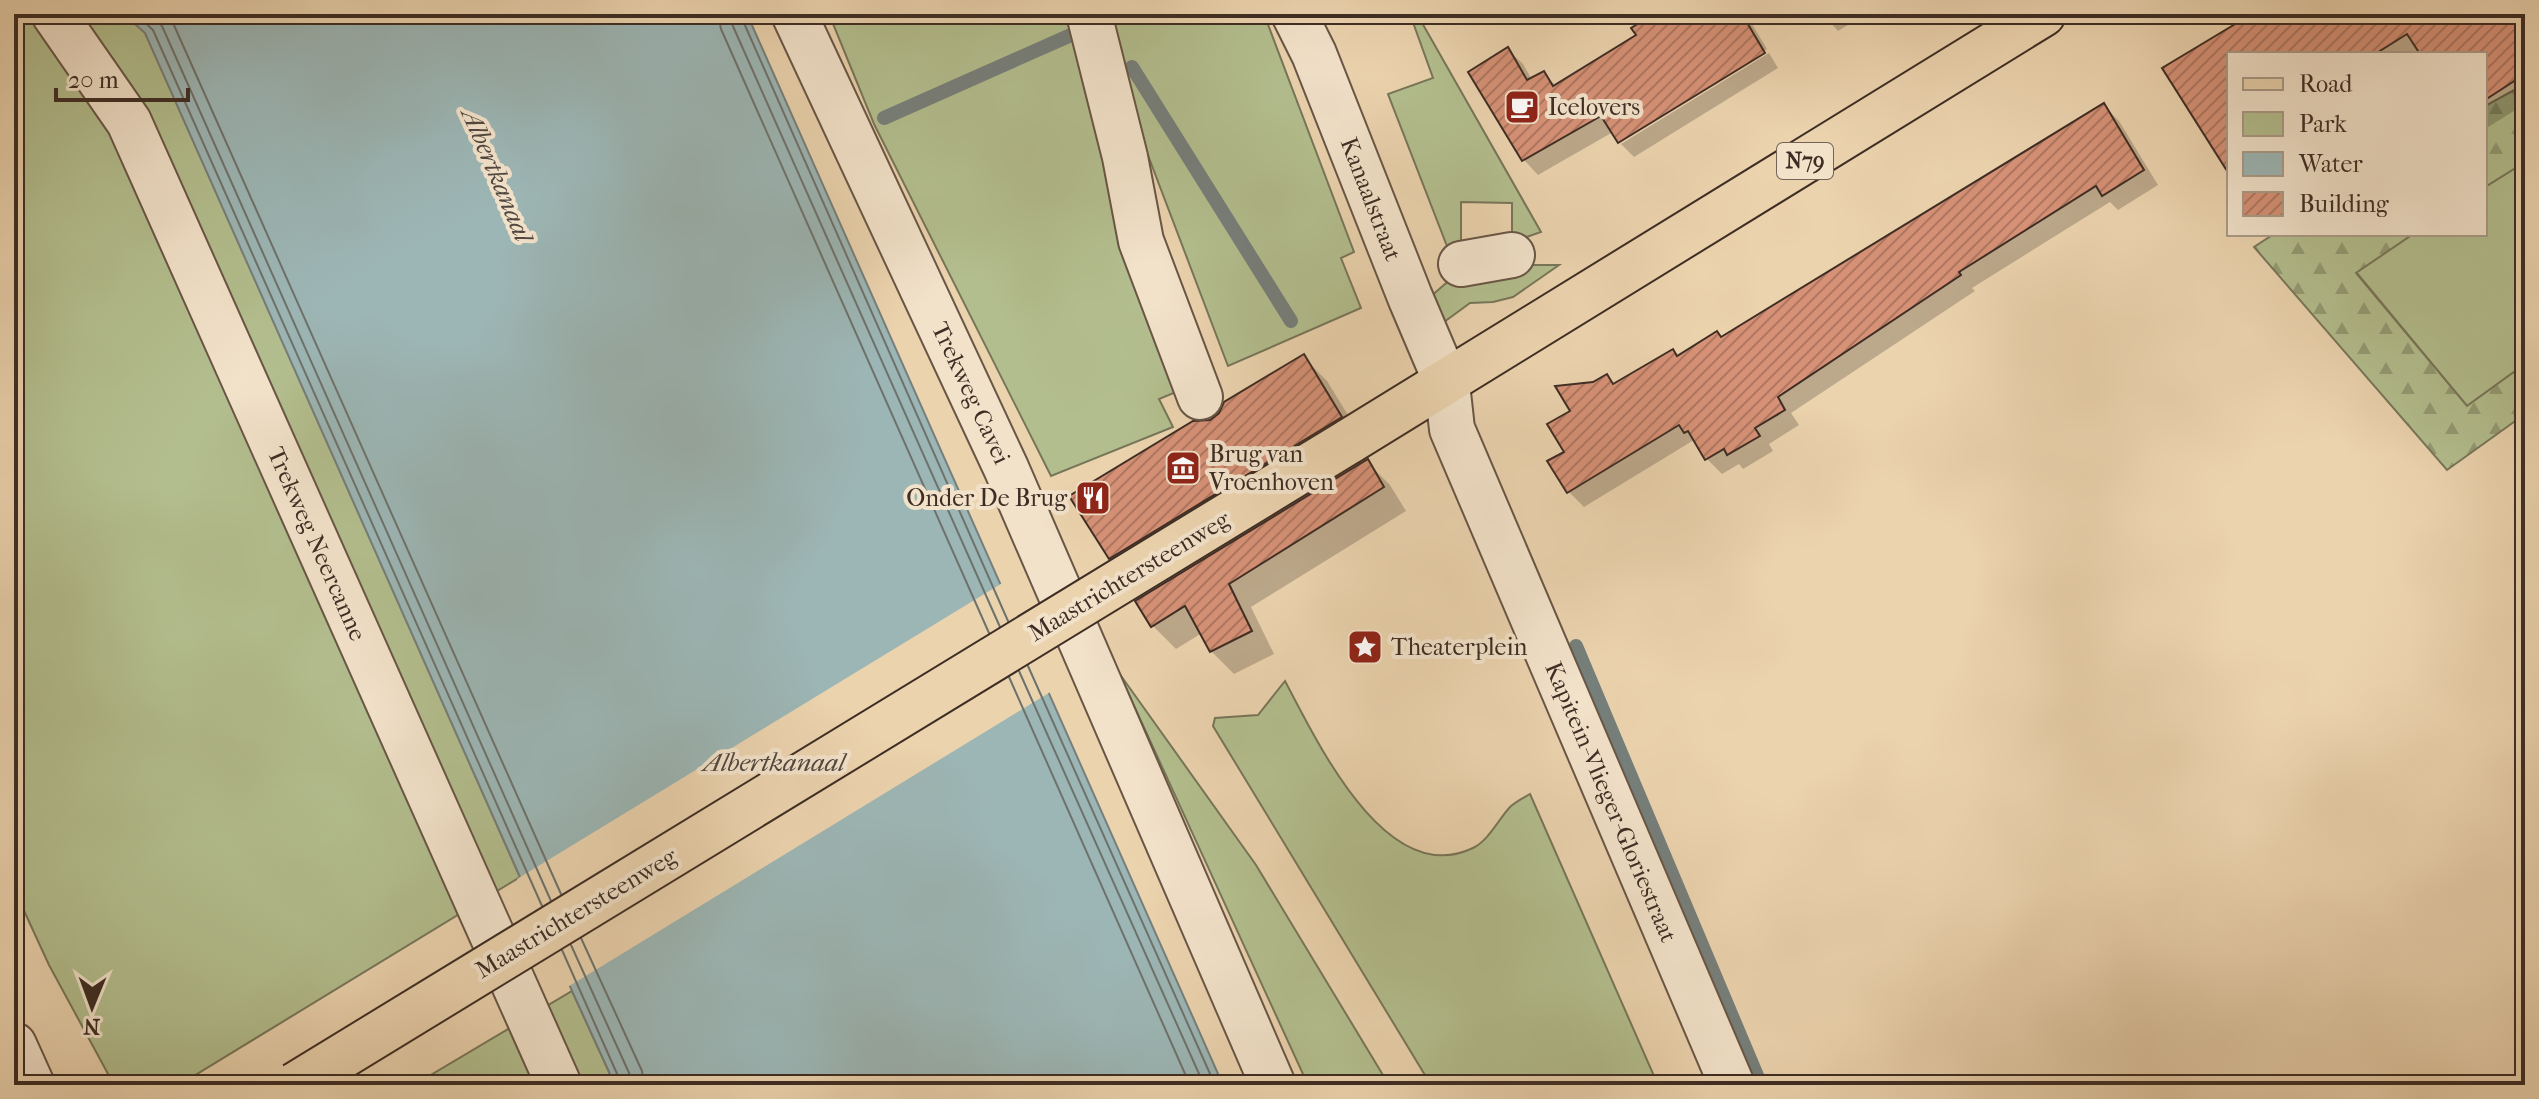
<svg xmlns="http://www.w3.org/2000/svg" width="2539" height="1099" font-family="'IM FELL French Canon',serif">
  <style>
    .green { fill: #b3be8e; stroke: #787659; stroke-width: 2 }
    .forest { fill: url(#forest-firs); stroke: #787659; stroke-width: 2 }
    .water { fill: #9cb6b5; stroke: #767f7b; stroke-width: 2 }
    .pier { fill: #ebd3ae }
    .shadow { fill: #0003 }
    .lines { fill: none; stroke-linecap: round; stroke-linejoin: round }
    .shore { stroke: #6d726c; stroke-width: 2 }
    .stream { stroke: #767f7b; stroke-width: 14 }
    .building { fill: url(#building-hatch); stroke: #3e2d24; stroke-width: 2 }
    .minor-casing { stroke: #695646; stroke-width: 48 }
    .major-casing { stroke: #3e2d24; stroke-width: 48 }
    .minor { stroke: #f2e2ca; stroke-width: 44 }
    .major { stroke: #ebd3ae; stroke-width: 44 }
    .major-bridge-casing { stroke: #3e2d24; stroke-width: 48; stroke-linecap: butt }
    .major-bridge { stroke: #ebd3ae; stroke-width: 44 }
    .labels { text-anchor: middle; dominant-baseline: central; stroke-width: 8; stroke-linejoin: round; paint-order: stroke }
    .shield { fill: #f2e2ca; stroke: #746356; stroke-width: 2 }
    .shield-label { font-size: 22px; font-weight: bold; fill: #3e2d24 }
    .poi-label { font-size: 24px; fill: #3e2d24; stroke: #f2e2ca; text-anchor: start }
    .street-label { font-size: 24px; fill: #3e2d24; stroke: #f2e2ca }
    .water-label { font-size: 26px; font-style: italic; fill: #514841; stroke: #f2e2ca }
  </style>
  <defs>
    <pattern id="forest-firs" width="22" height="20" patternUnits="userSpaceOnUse" patternTransform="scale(2)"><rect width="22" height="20" fill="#b3be8e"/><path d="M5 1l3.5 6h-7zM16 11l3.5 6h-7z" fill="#939b74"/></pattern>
    <pattern id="building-hatch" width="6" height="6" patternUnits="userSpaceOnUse" patternTransform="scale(2)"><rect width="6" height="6" fill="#d69176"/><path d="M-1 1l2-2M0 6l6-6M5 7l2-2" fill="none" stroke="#af7761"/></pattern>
  </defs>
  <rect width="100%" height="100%" fill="#ebd3ae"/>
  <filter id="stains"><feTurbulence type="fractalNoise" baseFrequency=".0025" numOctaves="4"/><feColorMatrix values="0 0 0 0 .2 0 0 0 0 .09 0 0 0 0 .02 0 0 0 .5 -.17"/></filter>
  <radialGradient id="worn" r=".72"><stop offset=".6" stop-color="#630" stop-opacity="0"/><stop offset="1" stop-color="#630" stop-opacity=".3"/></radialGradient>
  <g class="green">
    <polygon points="14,14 124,14 145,32 520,877 179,1085 114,1085 49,965 14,889"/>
    <polygon points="829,14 1072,14 1181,390 1159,399 1173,427 1051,476 874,124"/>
    <polygon points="1101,14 1264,14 1354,252 1341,258 1361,308 1228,366 1105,42"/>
    <polygon points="1410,14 1417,14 1541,232 1512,242 1512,203 1461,202 1461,253 1452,259 1388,94 1433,78"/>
    <polygon points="2525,162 2525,364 2467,406 2356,272 2413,234 2485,234 2485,187"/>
    <polygon points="1512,265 1559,265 1513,297 1493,302 1470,303 1444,322 1421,305 1461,270 1462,279 1512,278"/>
    <polygon points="1119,673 1256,865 1389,1085 1308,1085"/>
    <path d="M1285 681C1317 741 1386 890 1473 848 1489 840 1498 820 1510 807 1515 802 1523 798 1530 794L1658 1085H1431L1213 726 1215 718 1258 715Z"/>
    <polygon points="572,991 615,1085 414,1085"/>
  </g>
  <g class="forest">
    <polygon points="2525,84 2525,162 2485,187 2485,106"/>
    <polygon points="2274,234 2413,234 2356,273 2467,406 2525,364 2525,414 2447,470 2254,247"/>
  </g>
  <polygon class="water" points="124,14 747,14 1223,1085 615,1085 520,877 145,33"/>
  <polygon class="pier" points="1004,582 1052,691 566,988 517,879"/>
  <g class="shadow">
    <polygon points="1658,14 1746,14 1767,49 1620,139 1620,143 1613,132 1538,175 1524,160 1471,73 1508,50 1523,64 1532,80 1543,73 1556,86 1639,36"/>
    <polygon points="1823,14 1866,14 1838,31"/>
    <polygon points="2256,14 2525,14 2525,104 2485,129 2485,54 2229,54 2229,163 2165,68"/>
    <polygon points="1769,53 1778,68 1634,157 1621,144"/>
    <polygon points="2104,106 2119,121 2158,185 2118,210 2110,202 1972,288 1975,291 1791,413 1799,425 1769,444 1773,451 1743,469 1739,464 1722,474 1707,459 1694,440 1584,507 1569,492 1550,462 1567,453 1573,412 1594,384 1607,377 1615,385 1722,339"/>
    <polygon points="1303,357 1327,381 1364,441 1134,581 1110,558 1210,422"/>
    <polygon points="1367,462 1390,485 1406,511 1251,607 1274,654 1234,674 1211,651 1202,633 1176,649 1153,626"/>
  </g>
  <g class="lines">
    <g class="shore">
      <polyline points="136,14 153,30 542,906"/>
      <polyline points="151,14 162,26 551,901"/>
      <polyline points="169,14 561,894"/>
      <polyline points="718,14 721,29 989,633"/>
      <polyline points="730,14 732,24 1000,627"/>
      <polyline points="740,14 1008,621"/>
      <polyline points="1028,666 1215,1085"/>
      <polyline points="1019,671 1204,1085"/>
      <polyline points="1009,677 1190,1085"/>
      <polyline points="581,938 642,1071 644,1085"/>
      <polyline points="571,945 630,1075 632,1085"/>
      <polyline points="562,950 622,1085"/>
    </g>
    <g class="stream">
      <polyline points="1132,67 1291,321"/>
      <polyline points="884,118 1071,35"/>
      <polyline points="1576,646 1761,1085"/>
    </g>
  </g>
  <g class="building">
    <polygon points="1654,14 1742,14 1765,53 1618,143 1601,116 1522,161 1468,72 1508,47 1527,80 1544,71 1553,86 1636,35 1631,28"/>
    <polygon points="2252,14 2525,14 2525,74 2485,100 2485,54 2420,54 2407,34 2375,54 2229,54 2229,174 2162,68"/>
    <polygon points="2104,103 2144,170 2102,196 2096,186 1959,272 1961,275 1778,397 1785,410 1755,428 1760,436 1727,455 1724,449 1705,460 1688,431 1684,433 1679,425 1567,493 1547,461 1564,452 1547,424 1570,411 1555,386 1593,382 1607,374 1613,384 1673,349 1677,356 1717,331 1721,337"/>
    <polygon points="1304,354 1342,417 1109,559 1069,496 1193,421 1210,420 1219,413 1224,402"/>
    <polygon points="1368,459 1384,487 1229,584 1252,631 1210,652 1185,606 1151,627 1135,601"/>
  </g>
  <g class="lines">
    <defs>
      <g id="minor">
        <polyline points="54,14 129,122 559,1085"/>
        <polyline points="794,14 1006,468 1273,1085"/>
        <polyline points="1089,14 1125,157 1141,241 1200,397"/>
        <polyline points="1294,14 1314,54 1410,297 1447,384 1452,429 1732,1085"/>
        <polyline points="1461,264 1512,255"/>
        <polyline points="14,1045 32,1085"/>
      </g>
      <polyline id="major" points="1348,442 2043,14"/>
    </defs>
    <use href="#minor" class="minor-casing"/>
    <use href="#major" class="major-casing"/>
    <use href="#minor" class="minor"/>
    <use href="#major" class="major"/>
    <defs>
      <polyline id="major-bridge" points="295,1085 1348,442"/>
    </defs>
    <use href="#major-bridge" class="major-bridge-casing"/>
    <use href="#major-bridge" class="major-bridge"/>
  </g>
  <defs>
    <symbol id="cafe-square" viewBox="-11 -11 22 22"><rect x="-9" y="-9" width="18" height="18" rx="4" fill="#8f2418" stroke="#f2e2ca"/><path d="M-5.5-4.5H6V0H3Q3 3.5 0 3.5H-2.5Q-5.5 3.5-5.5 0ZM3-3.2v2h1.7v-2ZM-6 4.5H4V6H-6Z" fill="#fff"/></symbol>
    <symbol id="museum-square" viewBox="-11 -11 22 22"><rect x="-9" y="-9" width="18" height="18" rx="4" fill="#8f2418" stroke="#f2e2ca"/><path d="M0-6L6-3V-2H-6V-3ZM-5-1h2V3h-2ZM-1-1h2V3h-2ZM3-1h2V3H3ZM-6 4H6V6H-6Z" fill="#fff"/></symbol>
    <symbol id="restaurant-square" viewBox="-11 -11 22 22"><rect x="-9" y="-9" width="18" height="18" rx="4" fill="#8f2418" stroke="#f2e2ca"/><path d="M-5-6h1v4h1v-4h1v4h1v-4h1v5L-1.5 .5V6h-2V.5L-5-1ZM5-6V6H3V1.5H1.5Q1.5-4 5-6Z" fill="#fff"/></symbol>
    <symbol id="sight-square" viewBox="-11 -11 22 22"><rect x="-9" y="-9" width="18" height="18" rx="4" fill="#8f2418" stroke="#f2e2ca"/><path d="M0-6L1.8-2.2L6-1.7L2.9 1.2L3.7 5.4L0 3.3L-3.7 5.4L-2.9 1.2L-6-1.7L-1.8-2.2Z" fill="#fff"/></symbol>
  </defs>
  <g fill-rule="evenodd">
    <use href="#cafe-square" x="1502" y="87" width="40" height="40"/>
    <use href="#museum-square" x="1163" y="448" width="40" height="40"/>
    <use href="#restaurant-square" x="1073" y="478" width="40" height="40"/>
    <use href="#sight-square" x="1345" y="627" width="40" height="40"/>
  </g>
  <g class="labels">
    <rect class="shield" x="1777" y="143" width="56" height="36" rx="6"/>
    <g class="shield-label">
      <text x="1805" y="161">N79</text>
    </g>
    <g class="poi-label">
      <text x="1548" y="107">Icelovers</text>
      <text x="1209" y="454">Brug van<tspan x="1209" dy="28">Vroenhoven</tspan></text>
      <text x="1067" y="498" text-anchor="end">Onder De Brug</text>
      <text x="1391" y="647">Theaterplein</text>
    </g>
    <g class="street-label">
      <text transform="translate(1371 199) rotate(69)">Kanaalstraat</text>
      <text transform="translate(971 393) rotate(65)">Trekweg Cavei</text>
      <text transform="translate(317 544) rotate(66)">Trekweg Neercanne</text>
      <text transform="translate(1129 576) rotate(-31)">Maastrichtersteenweg</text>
      <text transform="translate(1611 802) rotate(67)">Kapitein-Vlieger-Gloriestraat</text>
      <text transform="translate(576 913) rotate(-31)">Maastrichtersteenweg</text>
    </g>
    <g class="water-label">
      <text transform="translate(497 175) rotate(67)">Albertkanaal</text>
      <text x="774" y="762">Albertkanaal</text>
    </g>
  </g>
  <rect width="2539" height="1099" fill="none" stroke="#ebd3ae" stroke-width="48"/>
  <rect x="16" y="16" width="2507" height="1067" fill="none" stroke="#3e2d24" stroke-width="4"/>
  <rect x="24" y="24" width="2491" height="1051" fill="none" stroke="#3e2d24" stroke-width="2"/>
  <rect x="2227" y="52" width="260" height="184" fill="#f2e2ca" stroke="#aa9a88" stroke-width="2"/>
  <rect x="2243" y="78" width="40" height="12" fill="#ebd3ae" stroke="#aa9a88" stroke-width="2"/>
  <text x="2299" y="92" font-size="24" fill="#3e2d24">Road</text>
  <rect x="2243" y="112" width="40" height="24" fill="#b3be8e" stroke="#aa9a88" stroke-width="2"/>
  <text x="2299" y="132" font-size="24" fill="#3e2d24">Park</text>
  <rect x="2243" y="152" width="40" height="24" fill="#9cb6b5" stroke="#aa9a88" stroke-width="2"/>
  <text x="2299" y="172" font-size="24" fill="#3e2d24">Water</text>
  <rect x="2243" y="192" width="40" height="24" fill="url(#building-hatch)" stroke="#aa9a88" stroke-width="2"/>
  <text x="2299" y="212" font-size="24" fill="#3e2d24">Building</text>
  <g transform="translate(92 1007) rotate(181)" stroke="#f2e2ca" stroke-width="6" paint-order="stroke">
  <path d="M0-6L14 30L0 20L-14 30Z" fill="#3e2d24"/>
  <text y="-12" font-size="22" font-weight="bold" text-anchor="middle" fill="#3e2d24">N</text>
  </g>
  <path d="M56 88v12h132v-12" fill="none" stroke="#3e2d24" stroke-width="4"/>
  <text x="68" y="88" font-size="24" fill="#3e2d24" stroke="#f2e2ca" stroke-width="6" paint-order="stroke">20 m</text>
  <rect width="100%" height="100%" filter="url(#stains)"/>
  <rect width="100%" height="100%" fill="url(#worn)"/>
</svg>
